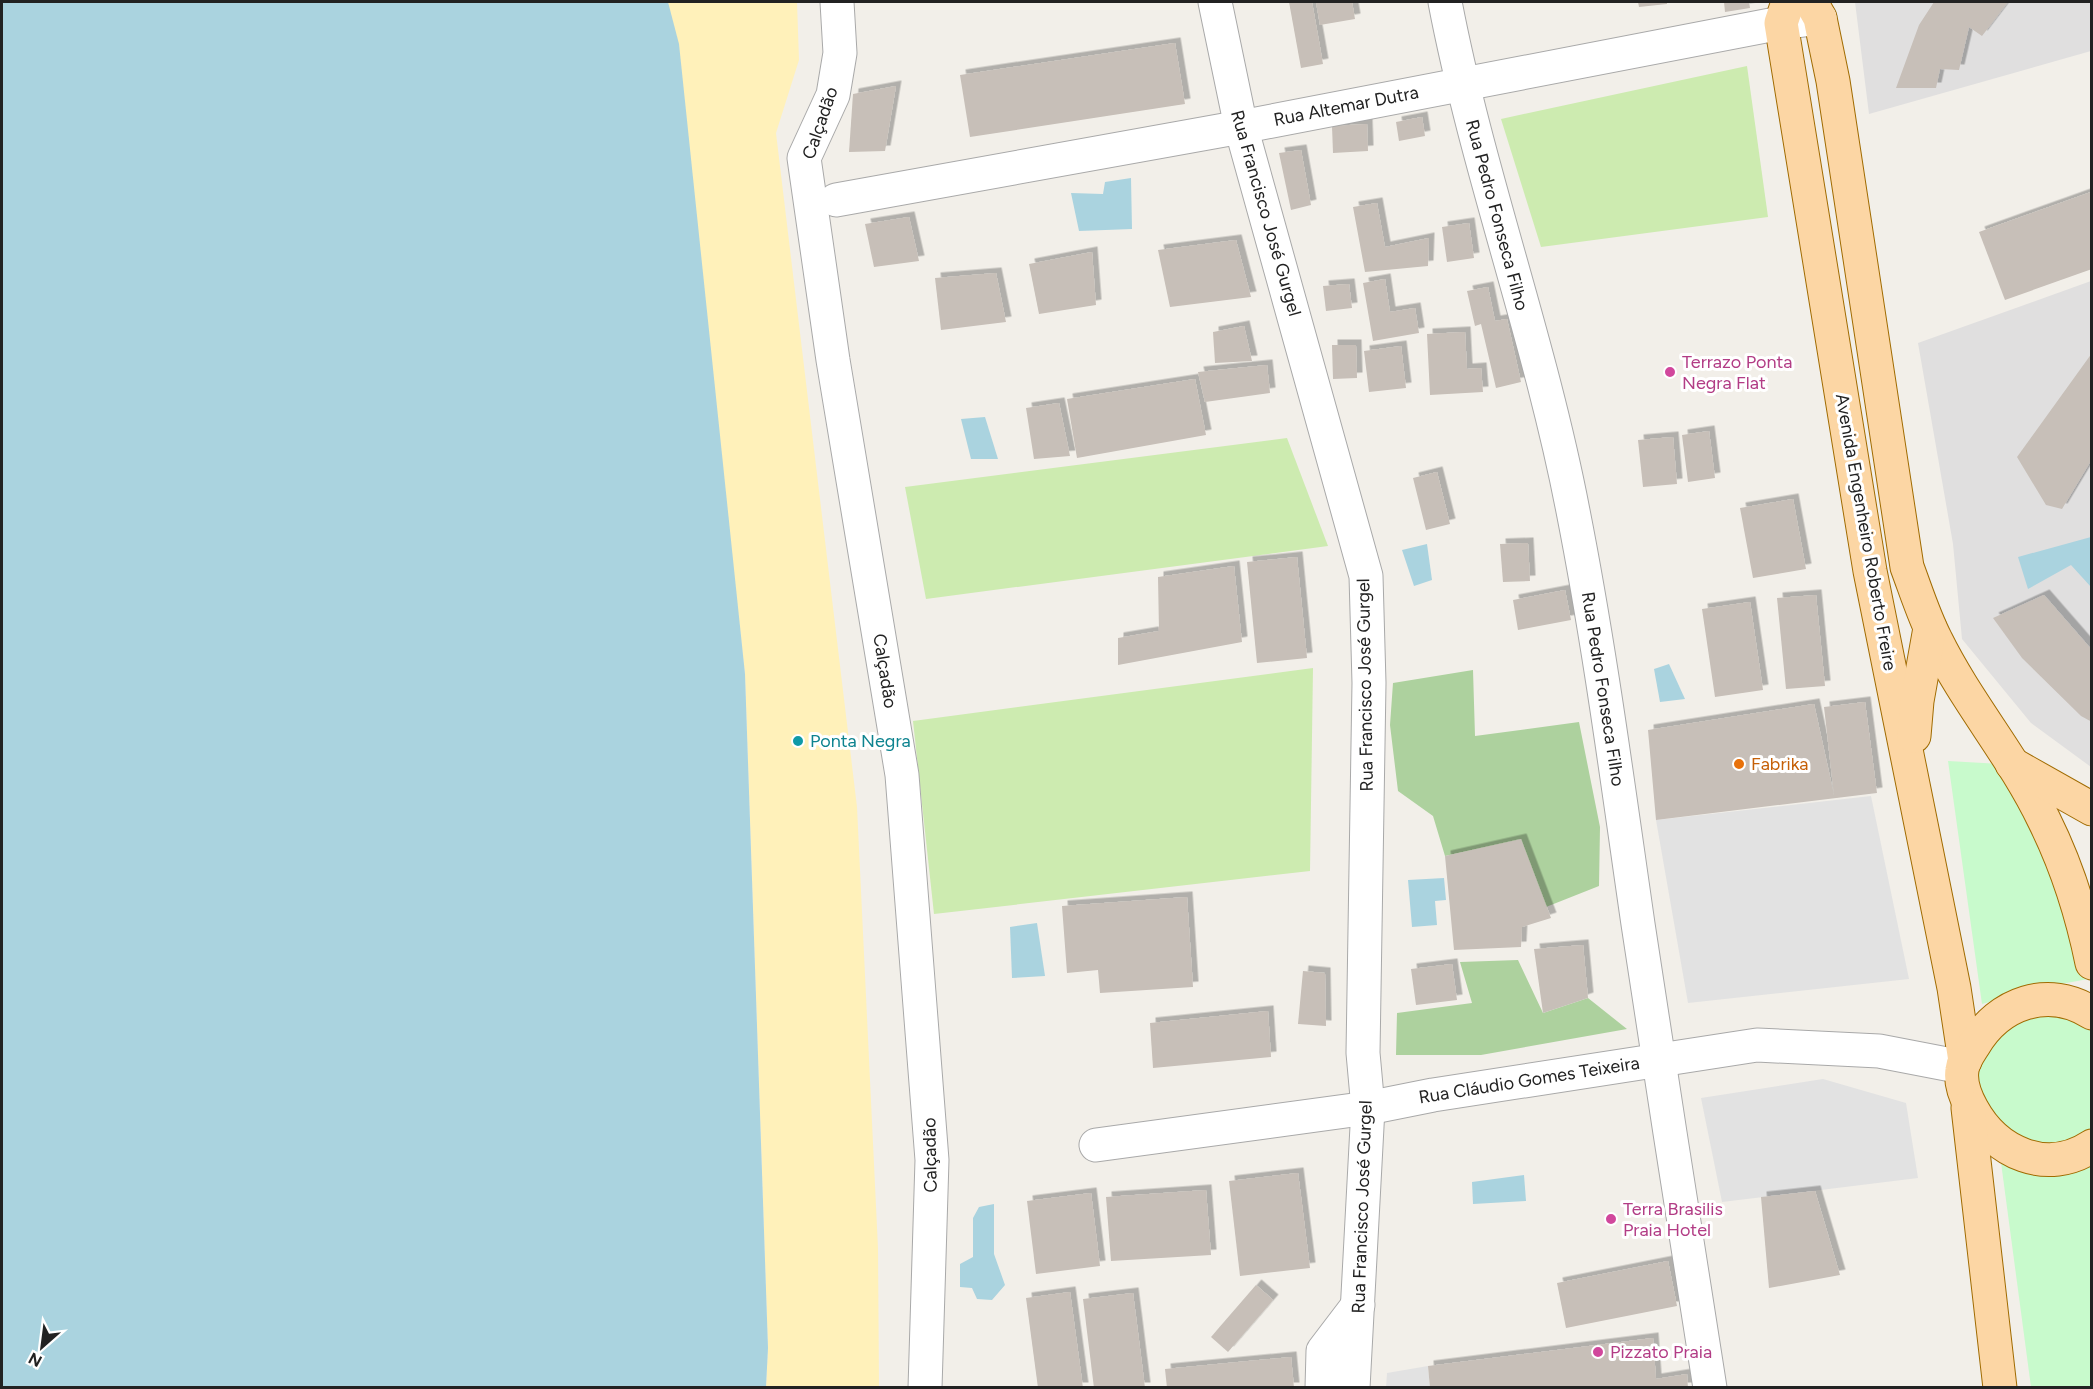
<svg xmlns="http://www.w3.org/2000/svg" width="2093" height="1389" font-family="Figtree,sans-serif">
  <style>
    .residential { fill: #e0dfdf }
    .grass { fill: #cdebb0 }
    .forest { fill: #add19e }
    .sand { fill: #fff1ba }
    .park { fill: #c8facc }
    .parking { fill: #e2e2e2 }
    .water { fill: #aad3df }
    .building { fill: #c7bfb8; filter: url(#shadow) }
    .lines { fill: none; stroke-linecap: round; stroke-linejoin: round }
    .minor-casing { stroke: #a9a9a9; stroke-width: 35 }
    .major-casing { stroke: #a06b00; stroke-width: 35 }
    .minor { stroke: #fff; stroke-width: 33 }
    .major { stroke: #fcd6a4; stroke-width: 33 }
    .hotel-dot { fill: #d1479c; stroke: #fff; stroke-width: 2 }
    .culture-dot { fill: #0f9aa8; stroke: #fff; stroke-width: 2 }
    .food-dot { fill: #e8710a; stroke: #fff; stroke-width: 2 }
    .labels { text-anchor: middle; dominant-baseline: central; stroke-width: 6; stroke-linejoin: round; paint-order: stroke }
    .street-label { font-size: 18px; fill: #222; stroke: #fff }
    .hotel-label { font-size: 18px; fill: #b23c85; stroke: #fff; text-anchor: start }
    .culture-label { font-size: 18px; fill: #0d838f; stroke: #fff; text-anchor: start }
    .food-label { font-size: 18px; fill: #c56008; stroke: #fff; text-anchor: start }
  </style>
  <defs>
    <filter id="shadow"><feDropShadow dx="5.5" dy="-5.5" stdDeviation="0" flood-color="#0004"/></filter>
  </defs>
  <rect width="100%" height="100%" fill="#f2efe9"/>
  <g class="residential">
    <polygon points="1855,2 2091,2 2091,51 1869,114"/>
    <polygon points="2091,281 2091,767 2031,723 1962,639 1953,544 1918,343"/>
  </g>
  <g class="grass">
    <polygon points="1747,66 1768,217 1541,247 1501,119"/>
    <polygon points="1287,438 1328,546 926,599 905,487"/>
    <polygon points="1313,668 1310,871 934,914 913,721"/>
  </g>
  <g class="forest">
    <polygon points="1473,670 1475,736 1579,722 1600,827 1599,886 1546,907 1521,840 1445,856 1433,816 1398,791 1390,725 1393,683"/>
    <polygon points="1518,960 1543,1013 1588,998 1627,1029 1481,1055 1396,1055 1397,1013 1472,1003 1460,962"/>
  </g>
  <polygon class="sand" points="668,2 797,2 799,60 776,133 857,807 878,1248 879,1387 766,1387 768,1348 745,674"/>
  <g class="park">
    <polygon points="1948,761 2001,764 2060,878 2088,979 2040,988 1982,1004"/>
    <polygon points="2041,1008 2092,1025 2091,1137 2087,1141 2019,1147 1975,1093 1982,1046"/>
    <polygon points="2091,1153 2091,1387 2031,1387 2000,1155"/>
  </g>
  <g class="parking">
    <polygon points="1871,796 1909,979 1688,1003 1656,820"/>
    <polygon points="1823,1079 1906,1103 1918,1178 1722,1202 1701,1098"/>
    <polygon points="1428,1366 1430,1387 1386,1388 1387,1373"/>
  </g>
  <g class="water">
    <polygon points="2,2 668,2 679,44 745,674 768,1348 766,1387 2,1387"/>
    <polygon points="1131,178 1132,229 1079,231 1071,193 1103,194 1105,182"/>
    <polygon points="985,417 998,459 971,459 961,419"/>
    <polygon points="2091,537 2091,587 2071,565 2028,589 2018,557"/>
    <polygon points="1427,544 1432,580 1414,586 1402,550"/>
    <polygon points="1669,664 1685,699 1660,702 1654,669"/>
    <polygon points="1444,878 1446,900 1435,901 1437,925 1412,927 1408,880"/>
    <polygon points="1037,923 1045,976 1012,978 1010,927"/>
    <polygon points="1524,1175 1526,1201 1473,1204 1472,1182"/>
    <polygon points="994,1204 994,1254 1005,1285 992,1300 977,1299 972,1288 960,1287 960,1264 973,1257 973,1218 979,1207"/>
  </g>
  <g class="building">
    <polygon points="1289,2 1312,2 1323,64 1301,68"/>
    <polygon points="1316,2 1352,2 1355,19 1320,25"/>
    <polygon points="1638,2 1667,2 1667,4 1639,7"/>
    <polygon points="1724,2 1749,2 1750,8 1725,12"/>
    <polygon points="1934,2 2008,2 1982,36 1969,27 1959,70 1940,69 1936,88 1896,88 1919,25"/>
    <polygon points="1175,43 1185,104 970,137 960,75"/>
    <polygon points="896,86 885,151 849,152 853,94"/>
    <polygon points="1422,117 1425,136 1399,141 1396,122"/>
    <polygon points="1367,124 1368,151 1333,153 1332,126"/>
    <polygon points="1301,150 1311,205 1291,210 1279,153"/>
    <polygon points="2091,192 2092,269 2005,300 1979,232"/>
    <polygon points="1377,203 1385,247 1429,238 1428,266 1365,272 1353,207"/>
    <polygon points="909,217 919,261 874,267 865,224"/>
    <polygon points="1469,223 1474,258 1447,262 1442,227"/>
    <polygon points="1236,240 1251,297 1170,307 1158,250"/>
    <polygon points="1092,252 1096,305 1039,314 1029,264"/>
    <polygon points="996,273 1006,322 941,330 935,278"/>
    <polygon points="1385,279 1390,312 1415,308 1419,333 1373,341 1363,283"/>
    <polygon points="1349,284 1352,308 1326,311 1323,286"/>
    <polygon points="1488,287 1495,321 1507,319 1521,382 1496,388 1481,324 1475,326 1467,291"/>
    <polygon points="1244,326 1252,361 1215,363 1213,332"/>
    <polygon points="1465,332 1467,369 1481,368 1483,392 1430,395 1427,334"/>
    <polygon points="1332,345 1356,345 1357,378 1333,379"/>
    <polygon points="1401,346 1406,388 1369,392 1364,351"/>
    <polygon points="2092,353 2092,459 2062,509 2046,505 2017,457"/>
    <polygon points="1267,365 1270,393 1205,402 1198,372"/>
    <polygon points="1195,379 1206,435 1077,458 1067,399"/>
    <polygon points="1059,403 1070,456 1034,459 1026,408"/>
    <polygon points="1709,431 1715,478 1688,482 1682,435"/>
    <polygon points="1673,437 1677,484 1643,487 1638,440"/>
    <polygon points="1437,472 1450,524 1426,530 1413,478"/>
    <polygon points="1793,499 1806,569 1753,578 1740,508"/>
    <polygon points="1528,543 1530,581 1503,582 1500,544"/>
    <polygon points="1297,557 1307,658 1257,663 1247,562"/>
    <polygon points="1234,566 1242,642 1118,665 1118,638 1159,631 1158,577"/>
    <polygon points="1565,590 1571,620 1518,630 1513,600"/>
    <polygon points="1816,595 1825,686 1786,689 1777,598"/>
    <polygon points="2044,595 2092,650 2092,722 2081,716 2022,658 1993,618"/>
    <polygon points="1750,602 1763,690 1715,697 1702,609"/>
    <polygon points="1865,702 1877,793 1656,820 1648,730 1814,704 1834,795 1824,707"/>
    <polygon points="1521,839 1551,918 1522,927 1521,947 1454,950 1445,856"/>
    <polygon points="1187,897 1193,987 1100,993 1098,970 1067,973 1062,906"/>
    <polygon points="1583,945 1588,998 1543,1013 1534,949"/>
    <polygon points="1452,964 1457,1000 1416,1005 1411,969"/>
    <polygon points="1303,971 1325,973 1326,1026 1298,1024"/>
    <polygon points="1268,1011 1271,1057 1153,1068 1150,1023"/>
    <polygon points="1298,1173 1310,1268 1240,1276 1229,1181"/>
    <polygon points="1206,1190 1211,1255 1111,1261 1106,1197"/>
    <polygon points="1815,1191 1840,1275 1769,1288 1761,1197"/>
    <polygon points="1091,1193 1100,1266 1036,1274 1027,1201"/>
    <polygon points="1668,1261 1677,1306 1566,1328 1557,1283"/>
    <polygon points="1256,1285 1273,1300 1228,1352 1211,1337"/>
    <polygon points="1070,1292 1083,1388 1038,1388 1026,1298"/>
    <polygon points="1133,1293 1145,1388 1094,1388 1083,1299"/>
    <polygon points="1653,1338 1656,1379 1687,1374 1688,1388 1430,1388 1428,1366"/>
    <polygon points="1291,1357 1294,1388 1167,1388 1165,1369"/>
  </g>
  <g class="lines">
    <defs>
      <g id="minor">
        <polyline points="837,2 840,53 833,95 804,158 833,360 902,775 932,1160 925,1388"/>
        <polyline points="1215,2 1241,127 1366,576 1369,683 1363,1053 1368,1108 1353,1388"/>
        <path d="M1445 2C1478 174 1540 339 1573 511 1600 648 1618 786 1638 924 1661 1079 1686 1233 1710 1388"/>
        <polyline points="836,200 1241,127 1781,23 1820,18"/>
        <polyline points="1096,1145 1368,1108 1433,1095 1757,1045 1879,1051 1962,1067"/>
        <polyline points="1322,1388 1323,1351 1358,1305"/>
      </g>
      <g id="major">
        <polyline points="1788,2 1781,23 1870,571 1954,988 1965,1061"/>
        <path d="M1811 2 1820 18 1833 81 1907 567C1916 591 1924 617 1936 640 1967 703 2014 757 2044 820 2067 866 2082 914 2092 963"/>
        <polyline points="1914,736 1917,701 1930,628"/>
        <polyline points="2012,764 2092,809"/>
        <path d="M2092 1013C2048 985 1999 1003 1974 1045 1969 1053 1963 1061 1962 1070 1960 1083 1966 1098 1972 1109 1996 1153 2047 1176 2092 1146"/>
        <polyline points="1968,1108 2000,1388"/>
      </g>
    </defs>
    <use href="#minor" class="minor-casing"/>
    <use href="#major" class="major-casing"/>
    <use href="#minor" class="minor"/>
    <use href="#major" class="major"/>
  </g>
  <g class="hotel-dot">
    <circle cx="1670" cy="372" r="6"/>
    <circle cx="1611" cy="1219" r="6"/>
    <circle cx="1598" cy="1352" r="6"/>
  </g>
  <circle class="culture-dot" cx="798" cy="741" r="6"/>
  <circle class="food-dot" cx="1739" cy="764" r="6"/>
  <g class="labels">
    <g class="street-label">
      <text transform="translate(1346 106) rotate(-11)">Rua Altemar Dutra</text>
      <text transform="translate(820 123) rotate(-71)">Calçadão</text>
      <text transform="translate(1266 213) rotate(74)">Rua Francisco José Gurgel</text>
      <text transform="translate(1497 215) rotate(75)">Rua Pedro Fonseca Filho</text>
      <text transform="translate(1866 532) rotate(80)">Avenida Engenheiro Roberto Freire</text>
      <text transform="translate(885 671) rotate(81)">Calçadão</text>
      <text transform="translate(1365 685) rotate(-91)">Rua Francisco José Gurgel</text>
      <text transform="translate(1603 689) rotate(81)">Rua Pedro Fonseca Filho</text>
      <text transform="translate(1529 1080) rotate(-9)">Rua Cláudio Gomes Teixeira</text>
      <text transform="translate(930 1155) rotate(-91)">Calçadão</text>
      <text transform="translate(1362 1207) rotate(-88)">Rua Francisco José Gurgel</text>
    </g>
    <g class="hotel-label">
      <text x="1682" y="362">Terrazo Ponta<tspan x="1682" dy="21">Negra Flat</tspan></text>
      <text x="1623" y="1209">Terra Brasilis<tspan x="1623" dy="21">Praia Hotel</tspan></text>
      <text x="1610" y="1352">Pizzato Praia</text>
    </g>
    <g class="culture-label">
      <text x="810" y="741">Ponta Negra</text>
    </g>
    <g class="food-label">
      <text x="1751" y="764">Fabrika</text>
    </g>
  </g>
  <rect width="2093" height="1389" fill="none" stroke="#222222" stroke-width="6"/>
  <g transform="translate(42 1347) rotate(208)" stroke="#ffffff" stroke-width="4.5" paint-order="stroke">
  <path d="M0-4.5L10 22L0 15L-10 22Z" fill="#222222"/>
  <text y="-9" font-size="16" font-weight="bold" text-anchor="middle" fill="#222222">N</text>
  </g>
</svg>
